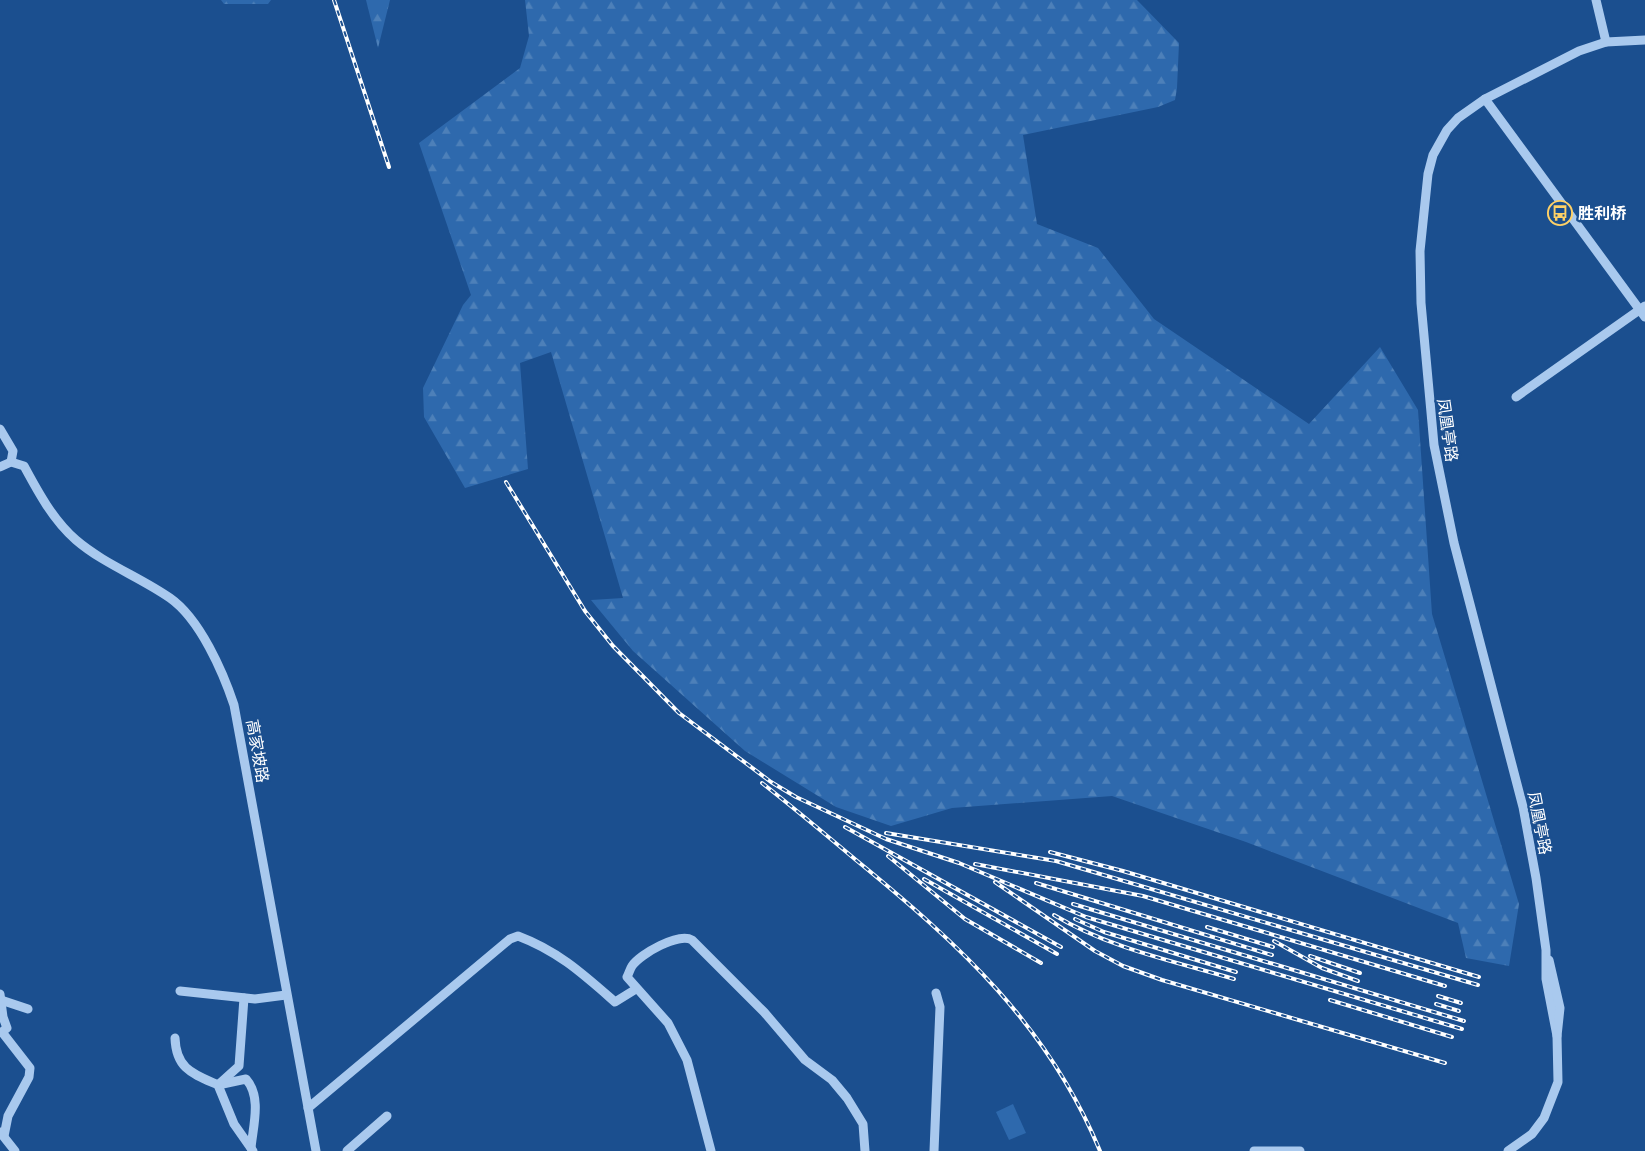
<svg xmlns="http://www.w3.org/2000/svg" width="1645" height="1151" font-family="'Golos Text','Noto Sans SC',sans-serif">
  <style>
    .forest { fill: url(#forest-firs) }
    .green { fill: #2e69ad }
    .lines { fill: none; stroke-linecap: round; stroke-linejoin: round }
    .minor { stroke: #a9c9ee; stroke-width: 9 }
    .rail-casing { stroke: #fff; stroke-width: 4 }
    .rail { stroke: #1b4f8f; stroke-width: 2; stroke-dasharray: 5.5; stroke-linecap: butt }
    .labels { text-anchor: middle; dominant-baseline: central; stroke-width: 4.5; stroke-linejoin: round; paint-order: stroke }
    .poi-label { font-size: 16px; font-weight: bold; fill: #fff; stroke: #1b4f8f; text-anchor: start }
    .street-label { font-size: 16px; fill: #fff; stroke: #1b4f8f }
  </style>
  <defs>
    <pattern id="forest-firs" width="22" height="20" patternUnits="userSpaceOnUse" patternTransform="scale(1.25)"><rect width="22" height="20" fill="#2e69ad"/><path d="M5 1l3.5 6h-7zM16 11l3.5 6h-7z" fill="#4d80b9"/></pattern>
  </defs>
  <rect width="100%" height="100%" fill="#1b4f8f"/>
  <g class="forest">
    <polygon points="221,0 271,0 268,4 224,4"/>
    <polygon points="366,0 390,0 378,48"/>
    <polygon points="525,0 1137,0 1179,43 1177,88 1175,100 1158,107 1023,135 1037,224 1098,248 1154,319 1309,424 1380,347 1418,410 1432,614 1519,904 1509,966 1466,958 1458,923 1246,842 1112,796 952,808 891,826 836,807 745,751 633,651 591,600 623,598 551,352 520,363 528,469 465,488 424,417 423,388 463,305 471,295 419,143 520,68 529,36"/>
  </g>
  <polygon class="green" points="1013,1104 1026,1133 1009,1140 996,1112"/>
  <g class="lines">
    <g class="minor">
      <polyline points="1596,0 1606,42"/>
      <polyline points="1485,99 1645,317"/>
      <polyline points="1516,397 1645,306"/>
      <polyline points="0,429 13,451 11,462"/>
      <path d="M0 467 11 462 24 466C38 492 53 520 76 540 104 564 140 577 170 598 200 619 223 672 234 705L316 1151"/>
      <polyline points="180,991 255,999 286,995"/>
      <polyline points="0,994 3,1017 7,1028 2,1032 30,1068 29,1077 8,1116 4,1136"/>
      <polyline points="1,1000 28,1009"/>
      <polyline points="1557,1036 1546,979 1546,950 1536,878 1523,807 1454,543 1434,445 1421,303 1420,251 1428,174 1433,155 1447,130 1458,118 1485,99 1579,51 1606,42 1645,40"/>
      <path d="M175 1038C176 1069 193 1074 218 1085L234 1124 253 1151"/>
      <polyline points="219,1084 239,1066 244,998"/>
      <path d="M218 1085 246 1079C262 1097 253 1126 251 1148"/>
      <path d="M308 1108 510 939 518 936C558 951 583 974 615 1002L636 989"/>
      <polyline points="0,1132 15,1151"/>
      <polyline points="347,1151 387,1116"/>
      <path d="M711 1151 687 1060 668 1023 627 977C629 973 630 969 632 966 640 954 679 932 692 940L764 1012 805 1060 832 1080 847 1098 863 1124 865 1151"/>
      <polyline points="934,1151 940,1007 936,993"/>
      <polyline points="1254,1151 1300,1151"/>
      <polyline points="1508,1151 1532,1134 1544,1118 1558,1082 1557,1036 1560,1008 1549,960"/>
    </g>
    <defs>
      <g id="rail">
        <polyline points="334,0 389,167"/>
        <polyline points="506,482 585,611 613,646 679,713 771,782 796,797 886,839 959,863 1086,917 1462,1029"/>
        <path d="M762 783C794 808 825 834 856 860 960 945 1048 1025 1100 1151"/>
        <polyline points="845,827 1061,947"/>
        <polyline points="886,833 1056,861 1478,985"/>
        <polyline points="1050,852 1123,871 1479,977"/>
        <polyline points="888,856 965,919 1041,963"/>
        <polyline points="975,864 1143,896 1445,986"/>
        <polyline points="924,879 1057,954"/>
        <polyline points="995,882 1095,951 1123,966 1162,980 1445,1063"/>
        <polyline points="1036,883 1272,955"/>
        <polyline points="1073,904 1464,1021"/>
        <path d="M1054 915C1109 948 1173 961 1234 979"/>
        <polyline points="1075,919 1104,932 1236,972"/>
        <polyline points="1207,927 1273,947"/>
        <polyline points="1274,941 1322,968 1358,981"/>
        <polyline points="1310,956 1360,973"/>
        <polyline points="1438,996 1461,1003"/>
        <polyline points="1330,1000 1452,1037"/>
        <polyline points="1436,1004 1459,1011"/>
      </g>
    </defs>
    <use href="#rail" class="rail-casing"/>
    <use href="#rail" class="rail"/>
  </g>
  <defs>
    <symbol id="bus-ring" viewBox="-11 -11 22 22"><circle r="9.5" fill="#1b4f8f" stroke="#ffd166" stroke-width="1.5"/><path d="M-5-6H5V4H4V6H2V4H-2V6H-4V4H-5ZM-3.5-4V0h7V-4ZM-3.5 1.2v1.5H-2V1.2ZM2 1.2v1.5H3.5V1.2Z" fill="#ffd166"/></symbol>
  </defs>
  <g fill-rule="evenodd">
    <use href="#bus-ring" x="1546" y="199" width="28" height="28"/>
  </g>
  <g class="labels">
    <g class="poi-label">
      <text x="1578" y="213">胜利桥</text>
    </g>
    <g class="street-label">
      <text transform="translate(1448 430) rotate(82)">凤凰亭路</text>
      <text transform="translate(258 751) rotate(80)">高家坡路</text>
      <text transform="translate(1540 823) rotate(79)">凤凰亭路</text>
    </g>
  </g>
</svg>
